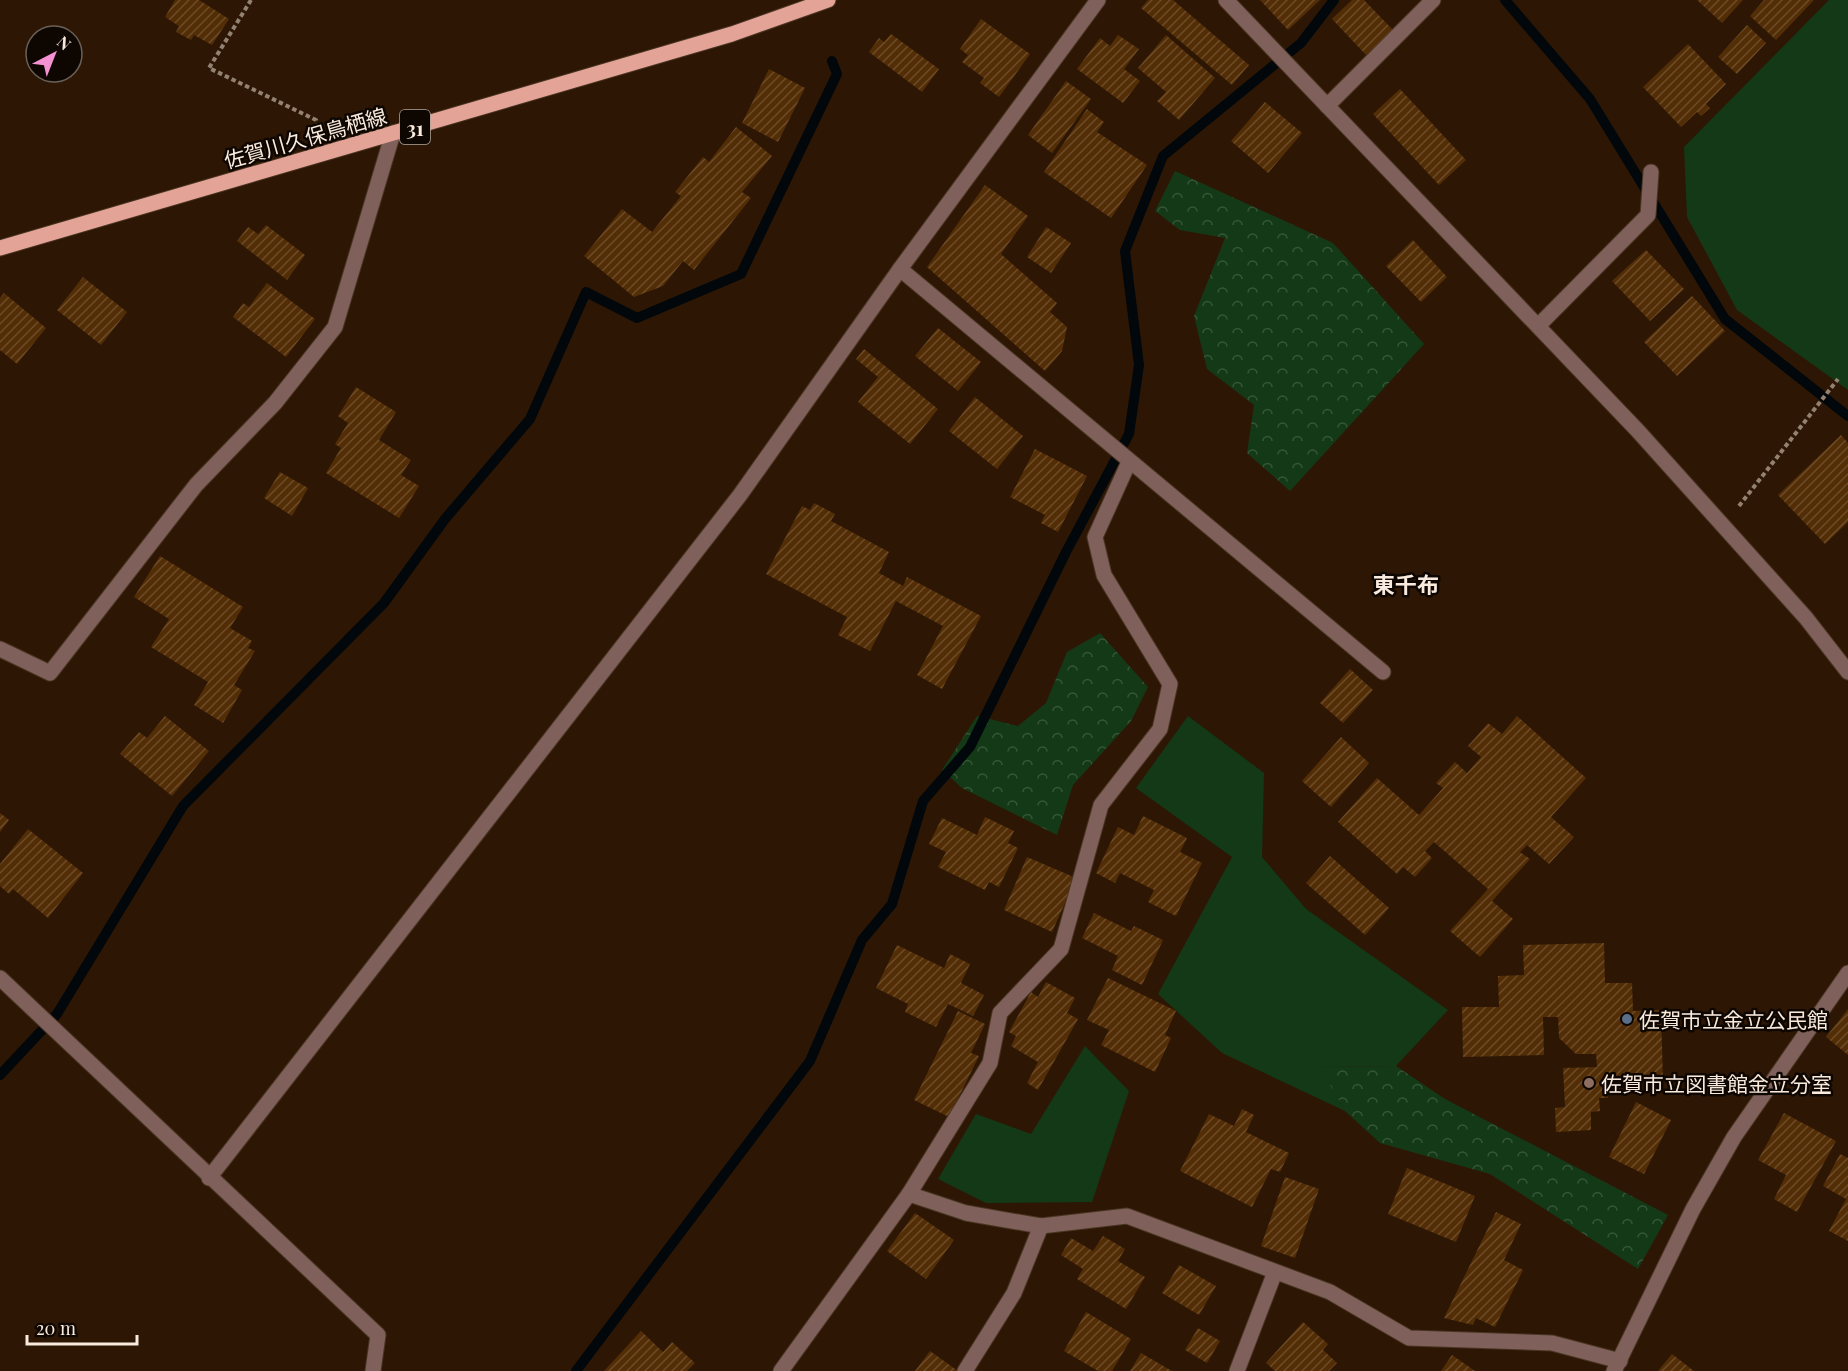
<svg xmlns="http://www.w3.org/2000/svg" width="1848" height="1371" font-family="'Playfair Display','Noto Sans JP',serif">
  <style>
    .green { fill: #133917 }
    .forest { fill: url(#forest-crowns) }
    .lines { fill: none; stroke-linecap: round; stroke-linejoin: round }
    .stream { stroke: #01070a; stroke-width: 10 }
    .building { fill: url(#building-hatch) }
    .minor-casing { stroke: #4a3523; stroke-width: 17 }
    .major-casing { stroke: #4a3523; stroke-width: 17 }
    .path { stroke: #938171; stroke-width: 4; stroke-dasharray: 4.5 3; stroke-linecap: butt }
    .minor { stroke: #7f605a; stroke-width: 15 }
    .major { stroke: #e4a397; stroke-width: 15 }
    .service-dot { fill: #5c6f8a; stroke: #0e0601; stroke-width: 2 }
    .education-dot { fill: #8d6e63; stroke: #0e0601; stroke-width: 2 }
    .labels { text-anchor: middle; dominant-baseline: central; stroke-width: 5; stroke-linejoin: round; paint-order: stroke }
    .shield { fill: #0e0601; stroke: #b2a69c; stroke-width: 1.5 }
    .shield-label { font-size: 20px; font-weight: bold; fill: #f9eade }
    .street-label { font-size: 21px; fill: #f9eade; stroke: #0e0601 }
    .poi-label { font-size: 21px; fill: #f9eade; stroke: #0e0601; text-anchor: start }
    .neighbourhood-label { font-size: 22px; font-weight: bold; fill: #f9eade; stroke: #0e0601 }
  </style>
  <defs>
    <pattern id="forest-crowns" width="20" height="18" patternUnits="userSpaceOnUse" patternTransform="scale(1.5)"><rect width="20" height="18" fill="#133917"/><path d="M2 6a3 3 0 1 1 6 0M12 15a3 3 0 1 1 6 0" fill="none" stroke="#365638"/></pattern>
    <pattern id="building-hatch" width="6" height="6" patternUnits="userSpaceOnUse" patternTransform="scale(1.5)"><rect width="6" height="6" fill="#532d05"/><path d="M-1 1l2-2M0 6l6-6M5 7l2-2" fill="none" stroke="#6c4c29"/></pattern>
  </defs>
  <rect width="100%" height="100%" fill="#2d1704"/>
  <g class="green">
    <polygon points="1829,0 1848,0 1848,390 1737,310 1687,217 1684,147"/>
    <polygon points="1188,716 1264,773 1262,857 1306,909 1448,1010 1396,1066 1321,1067 1345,1111 1222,1053 1158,994 1232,857 1136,788"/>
    <polygon points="1085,1046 1129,1091 1092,1202 986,1203 938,1179 976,1114 1031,1134"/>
  </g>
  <g class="forest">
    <polygon points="1175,171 1333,243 1424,344 1290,491 1247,453 1254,405 1207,369 1194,316 1225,238 1180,230 1155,211"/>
    <polygon points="1100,633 1148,687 1131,721 1073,785 1057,835 962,788 942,770 977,716 1018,726 1046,703 1067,652"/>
    <polygon points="1396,1066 1445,1099 1668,1215 1638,1269 1490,1174 1380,1143 1345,1111 1320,1067"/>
  </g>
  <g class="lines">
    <g class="stream">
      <polyline points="1505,0 1590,99 1725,319 1848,416"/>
      <polyline points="0,1075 57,1014 183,806 384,603 445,519 530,419 586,292 637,318 741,274 837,74 832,61"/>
      <polyline points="576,1371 810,1061 862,940 892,904 923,801 970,747 1066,552 1129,434 1139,365 1125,251 1163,156 1301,43 1334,0"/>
    </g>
  </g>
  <g class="building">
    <polygon points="175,0 199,0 229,19 212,45 194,35 191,40 176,32 179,26 165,17"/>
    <polygon points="1148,0 1173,0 1249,65 1232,85 1141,8"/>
    <polygon points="1260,0 1320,0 1288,30"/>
    <polygon points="1352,0 1364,0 1393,30 1366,55 1332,19"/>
    <polygon points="1697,0 1743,0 1722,23"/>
    <polygon points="1764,0 1814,0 1776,40 1750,16"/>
    <polygon points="981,19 1030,54 999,97 980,83 984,78 962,62 968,55 960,49"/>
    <polygon points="1747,25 1766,43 1737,74 1718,57"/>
    <polygon points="891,34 939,69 922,92 869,52 879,38 884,42"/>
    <polygon points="1118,35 1139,49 1124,69 1140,81 1123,103 1077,69 1100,38 1110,46"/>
    <polygon points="1166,35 1215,78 1179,120 1157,101 1166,92 1138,68"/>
    <polygon points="1688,44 1726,84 1706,104 1710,108 1701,116 1697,112 1681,127 1643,87"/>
    <polygon points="769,69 805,88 778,142 742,123"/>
    <polygon points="1066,81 1091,99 1052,153 1028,135"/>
    <polygon points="1400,89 1466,160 1439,185 1373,114"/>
    <polygon points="1265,102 1302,133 1268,173 1231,141"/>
    <polygon points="1087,109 1104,122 1097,132 1147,165 1111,218 1044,172"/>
    <polygon points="736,127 772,156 742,192 751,198 694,270 683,261 663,286 634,297 584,256 622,209 652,232 681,196 675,192 703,157 709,162"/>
    <polygon points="985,185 1028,216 1001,254 1057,303 1050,312 1067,327 1062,351 1045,371 927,267"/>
    <polygon points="266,225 305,255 287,280 237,241 248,227 258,234"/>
    <polygon points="1046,227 1071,243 1051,273 1027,257"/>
    <polygon points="1413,240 1447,277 1421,302 1386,266"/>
    <polygon points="1646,250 1684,289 1650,321 1612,281"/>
    <polygon points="83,277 127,312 101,345 57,310"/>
    <polygon points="267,283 315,319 286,357 233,317 243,303 249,307"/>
    <polygon points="4,293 46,328 17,364 0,350 0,298"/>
    <polygon points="1692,296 1725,331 1677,376 1644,342"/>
    <polygon points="938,328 981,362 958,391 915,356"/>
    <polygon points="864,349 938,409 910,444 858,402 878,377 856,359"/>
    <polygon points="356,387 396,412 379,440 411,460 401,475 419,486 399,518 326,473 341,448 335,444 348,423 338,416"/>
    <polygon points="975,397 1023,436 997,469 949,431"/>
    <polygon points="1841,435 1848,443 1848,522 1825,544 1778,495"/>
    <polygon points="1035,449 1087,476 1058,532 1041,523 1045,515 1010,497"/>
    <polygon points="280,472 308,488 292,516 264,498"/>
    <polygon points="814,503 835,514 831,521 889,552 879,573 903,586 907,577 981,616 942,689 917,675 943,626 896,601 870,651 838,635 847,617 766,574 802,506 810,510"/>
    <polygon points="160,556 243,607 230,628 252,641 248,648 255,651 234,685 242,690 223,723 194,705 208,682 151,647 169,619 134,597"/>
    <polygon points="1350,669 1373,690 1343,723 1320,703"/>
    <polygon points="165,716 209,751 172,796 120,754 139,732 147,738"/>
    <polygon points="1517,716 1586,778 1551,817 1574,837 1549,864 1527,845 1520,852 1530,859 1492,901 1513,919 1480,957 1450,931 1488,889 1434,842 1425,851 1432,858 1415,877 1403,867 1397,874 1338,822 1377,778 1419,815 1443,788 1436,783 1455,762 1467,773 1481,757 1468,746 1488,723 1502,734"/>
    <polygon points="1341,737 1369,763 1331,807 1302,781"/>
    <polygon points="0,813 9,820 0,832"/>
    <polygon points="1143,816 1187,838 1180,852 1202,863 1176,916 1148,902 1154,890 1120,873 1115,883 1096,873 1118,827 1134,835"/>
    <polygon points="985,817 1014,831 1008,843 1018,848 999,887 989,882 985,890 938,867 946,852 929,844 942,818 977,835"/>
    <polygon points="28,829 83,873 48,918 13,889 9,894 0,886 0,864"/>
    <polygon points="1330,856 1389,908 1365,935 1306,883"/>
    <polygon points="1027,857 1076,878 1052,932 1004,910"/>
    <polygon points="1094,913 1131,931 1134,926 1163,940 1142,985 1112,970 1118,956 1082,938"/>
    <polygon points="1604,943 1605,983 1632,983 1633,1011 1661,1010 1663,1082 1620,1083 1620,1091 1608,1091 1608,1098 1599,1098 1600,1111 1591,1112 1591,1130 1556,1132 1555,1108 1565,1107 1563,1068 1597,1067 1596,1054 1576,1054 1559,1038 1558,1017 1543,1017 1544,1055 1463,1057 1462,1007 1499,1007 1498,976 1524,975 1523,945"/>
    <polygon points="897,945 944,968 950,954 970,964 961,983 984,995 973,1016 948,1004 936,1027 905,1012 908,1004 876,988"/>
    <polygon points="1108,978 1176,1011 1165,1035 1171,1038 1155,1072 1101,1045 1109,1030 1087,1020"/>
    <polygon points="1046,982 1075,998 1067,1013 1078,1019 1038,1090 1027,1083 1038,1062 1011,1046 1016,1036 1009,1032 1031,992 1038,997"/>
    <polygon points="1848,1009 1848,1055 1826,1037"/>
    <polygon points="958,1011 985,1024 971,1053 979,1056 949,1117 914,1100"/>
    <polygon points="1636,1102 1671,1120 1644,1174 1609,1157"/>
    <polygon points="1242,1109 1254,1115 1246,1132 1289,1153 1280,1172 1271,1169 1252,1207 1180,1171 1209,1114 1234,1126"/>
    <polygon points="1784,1113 1836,1141 1797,1212 1774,1199 1786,1175 1758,1160"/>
    <polygon points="1840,1154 1848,1158 1848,1241 1829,1231 1846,1199 1823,1186"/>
    <polygon points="1407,1168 1475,1196 1456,1242 1388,1214"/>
    <polygon points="1285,1177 1319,1189 1295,1258 1261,1246"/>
    <polygon points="1496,1212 1521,1224 1504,1260 1523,1270 1495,1327 1476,1318 1473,1325 1444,1318"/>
    <polygon points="915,1213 954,1240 926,1279 887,1251"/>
    <polygon points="1103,1236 1125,1249 1118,1261 1145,1277 1126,1309 1077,1279 1083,1269 1061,1255 1071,1238 1093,1251"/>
    <polygon points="1179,1265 1216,1286 1199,1315 1162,1293"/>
    <polygon points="1086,1312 1131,1339 1112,1371 1098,1371 1064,1351"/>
    <polygon points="1303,1322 1328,1344 1323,1350 1337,1363 1329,1371 1275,1371 1266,1363"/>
    <polygon points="1198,1328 1220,1341 1207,1363 1185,1350"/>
    <polygon points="641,1331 663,1352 672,1342 695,1363 687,1371 604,1371"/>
    <polygon points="930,1351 958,1371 915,1371"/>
    <polygon points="1141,1353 1172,1371 1130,1371"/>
    <polygon points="1672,1354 1694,1371 1658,1371"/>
    <polygon points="1452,1355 1475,1371 1441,1371"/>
  </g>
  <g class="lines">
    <defs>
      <g id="minor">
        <polyline points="1226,0 1638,431 1806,618 1848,672"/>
        <polyline points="1327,106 1433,0"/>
        <polyline points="900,269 1383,672"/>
        <polyline points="1538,326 1648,215 1651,172"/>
        <polyline points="0,649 50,673 196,485 275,403 335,327 393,133"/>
        <polyline points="0,978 378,1335 373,1371"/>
        <polyline points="209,1178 740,495 900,269 1098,0"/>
        <polyline points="909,1194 966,1213 1041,1226 1127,1216 1330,1292 1409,1338 1552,1343 1620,1361"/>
        <polyline points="781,1371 909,1194 990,1063 1000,1013 1061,949 1101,805 1160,729 1170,684 1104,575 1095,537 1129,462"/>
        <polyline points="965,1371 1014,1293 1041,1226"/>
        <polyline points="1237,1371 1275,1272"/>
        <polyline points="1614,1371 1693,1209 1734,1137 1848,973"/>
      </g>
      <polyline id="major" points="0,248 732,34 828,0"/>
    </defs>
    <use href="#minor" class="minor-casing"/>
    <use href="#major" class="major-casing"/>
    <g class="path">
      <polyline points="251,0 209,68 316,120 318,129"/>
      <polyline points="1739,506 1838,379"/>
    </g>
    <use href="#minor" class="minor"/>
    <use href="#major" class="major"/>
  </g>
  <circle class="service-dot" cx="1627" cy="1019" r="6"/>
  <circle class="education-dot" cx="1589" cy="1083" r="6"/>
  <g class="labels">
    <rect class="shield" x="400" y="110" width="30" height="34" rx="4.5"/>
    <g class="shield-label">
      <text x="415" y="127">31</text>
    </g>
    <g class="street-label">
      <text transform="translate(305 137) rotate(-16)">佐賀川久保鳥栖線</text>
    </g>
    <g class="poi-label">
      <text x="1639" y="1019">佐賀市立金立公民館</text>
      <text x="1601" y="1083">佐賀市立図書館金立分室</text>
    </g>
    <g class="neighbourhood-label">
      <text x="1406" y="584">東千布</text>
    </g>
  </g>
  <g transform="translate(54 54) rotate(42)"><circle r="28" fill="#0e0601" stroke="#6c6159" stroke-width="1.5"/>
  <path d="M0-4.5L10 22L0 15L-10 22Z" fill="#f491d3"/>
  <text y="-9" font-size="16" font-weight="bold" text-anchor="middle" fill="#f9eade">N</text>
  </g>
  <path d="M27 1335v9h110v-9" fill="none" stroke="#f9eade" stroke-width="3"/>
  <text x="36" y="1335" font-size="18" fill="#f9eade" stroke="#0e0601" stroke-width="4.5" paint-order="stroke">20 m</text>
</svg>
